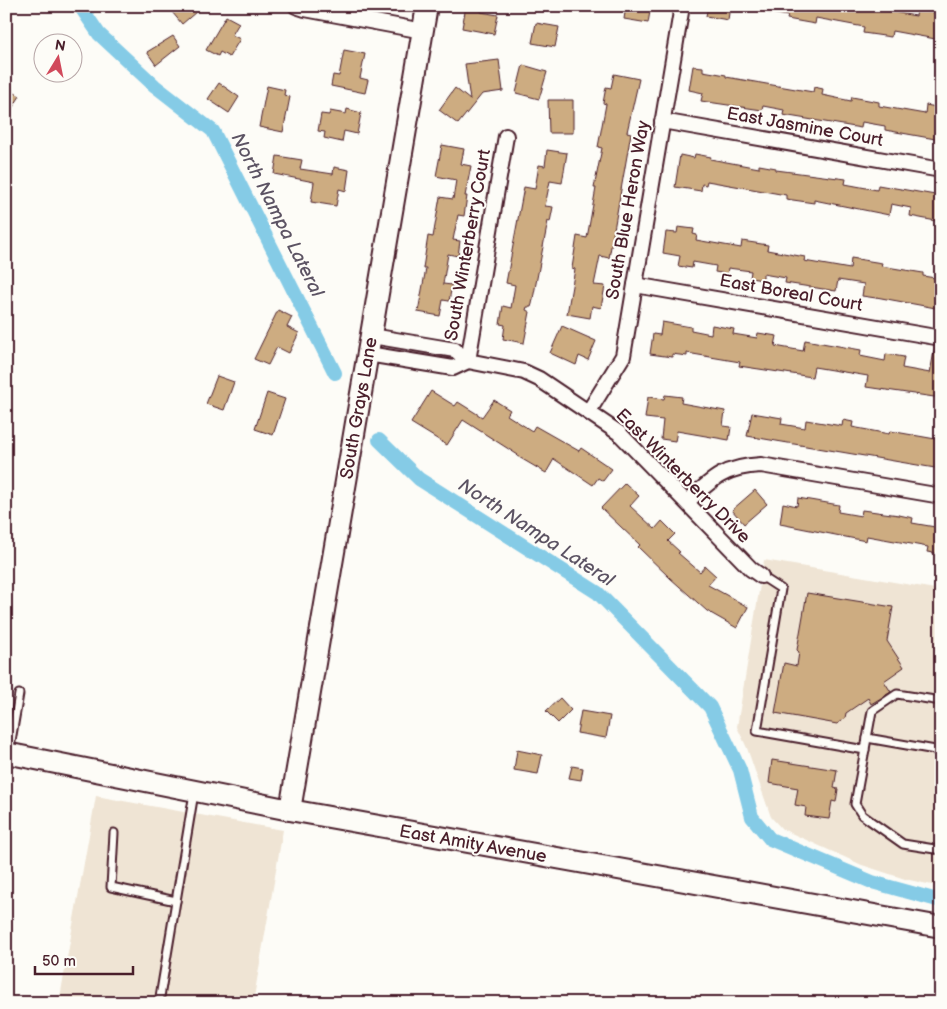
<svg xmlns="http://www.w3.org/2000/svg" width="947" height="1009" font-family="'Balsamiq Sans',sans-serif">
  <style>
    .built { fill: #efe4d4 }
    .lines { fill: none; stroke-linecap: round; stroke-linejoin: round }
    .canal { stroke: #85cbe6; stroke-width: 14 }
    .building { fill: #cdac81; stroke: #4a1f2b }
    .lane-casing { stroke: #4a1f2b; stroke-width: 11 }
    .street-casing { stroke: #4a1f2b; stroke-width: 18 }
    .secondary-casing { stroke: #4a1f2b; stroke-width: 24 }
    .lane { stroke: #fdfcf7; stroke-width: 7 }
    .street { stroke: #fdfcf7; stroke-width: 14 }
    .secondary { stroke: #fdfcf7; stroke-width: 20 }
    .labels { text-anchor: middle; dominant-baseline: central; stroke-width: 4; stroke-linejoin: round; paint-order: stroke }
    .street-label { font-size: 18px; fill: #4a1f2b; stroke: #fdfcf7 }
    .water-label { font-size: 19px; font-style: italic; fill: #5c5363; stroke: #fdfcf7 }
  </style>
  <rect width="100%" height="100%" fill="#fdfcf7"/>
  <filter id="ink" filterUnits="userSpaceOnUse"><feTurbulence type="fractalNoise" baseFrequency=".02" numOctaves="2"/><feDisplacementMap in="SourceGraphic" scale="10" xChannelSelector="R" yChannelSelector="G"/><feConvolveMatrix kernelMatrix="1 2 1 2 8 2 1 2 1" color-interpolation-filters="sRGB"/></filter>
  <g filter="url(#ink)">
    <g class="built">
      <polygon points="764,560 941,590 941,887 905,879 862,865 782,829 771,817 747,748 737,727"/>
      <polygon points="96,796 283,830 253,1003 59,1003"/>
    </g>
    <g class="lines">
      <g class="canal">
        <polyline points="80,6 99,34 155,86 213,131 335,373"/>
        <polyline points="379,440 419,479 598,593 710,707 740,770 752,817 770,839 872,882 941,901"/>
      </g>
    </g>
    <g class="building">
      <polygon points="167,6 203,6 182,24"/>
      <polygon points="466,6 482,6 481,12 498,15 494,34 462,28"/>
      <polygon points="626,6 651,6 648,23 624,19"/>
      <polygon points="708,6 730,6 728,20 706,16"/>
      <polygon points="765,6 882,6 881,10 916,16 917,10 941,14 941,40 892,31 891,37 863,33 864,27 816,18 815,24 787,19 788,16 764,12"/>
      <polygon points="226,16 239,23 232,35 240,39 229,57 220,52 218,56 206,50"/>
      <polygon points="536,23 559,27 555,47 532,43"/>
      <polygon points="173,36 180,46 156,65 147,52"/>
      <polygon points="344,50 365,54 360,78 368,80 365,93 331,86 333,75 339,76"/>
      <polygon points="499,60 503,91 482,94 458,124 439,110 455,88 470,100 465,64"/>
      <polygon points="523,65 547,72 539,99 516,93"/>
      <polygon points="693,66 703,67 703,71 726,75 726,77 813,92 814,87 823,89 822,95 851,101 852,97 879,102 879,106 925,114 926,105 936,107 935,114 941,115 941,140 885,130 885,126 862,122 861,128 783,115 784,110 763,106 762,110 701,101 703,93 689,90"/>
      <polygon points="614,74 639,79 627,132 631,133 609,258 600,256 594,285 605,286 601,308 592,306 590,318 567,314 575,269 572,268 577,236 587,238 596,188 594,188 602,148 598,147 606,104 603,103 606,87 611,88"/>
      <polygon points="219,83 239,97 229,113 208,99"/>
      <polygon points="267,86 285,90 284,95 290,97 283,132 259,127"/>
      <polygon points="6,88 20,96 6,118"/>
      <polygon points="548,100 573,100 573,133 549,133"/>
      <polygon points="347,109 361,113 357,134 344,131 342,142 324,138 325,132 318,131 321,114 329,115 330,111 346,114"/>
      <polygon points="442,145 464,149 461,164 471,166 465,196 467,196 464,216 458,215 453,240 460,241 458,256 448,254 443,284 452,285 449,301 443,300 440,316 418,312 426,268 423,268 428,236 433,237 440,197 453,199 456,180 436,176"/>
      <polygon points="547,150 567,153 562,183 550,181 545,206 553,207 550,222 548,221 532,304 531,307 527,307 526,310 530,312 524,343 503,339 505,325 500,324 503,306 511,308 515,285 506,283 524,187 535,189 539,165 545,166"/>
      <polygon points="695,154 711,157 710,159 759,168 759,165 776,168 776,170 846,179 845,184 877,190 878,185 941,196 941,222 910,216 911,208 891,204 889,215 814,200 814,203 786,199 786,195 707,181 706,185 702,184 701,191 675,187 680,155 694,158"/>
      <polygon points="277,156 302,160 300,169 333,174 334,167 349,170 346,191 339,189 336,206 311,202 314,182 274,174"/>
      <polygon points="678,227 694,229 693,234 697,235 696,240 741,248 742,241 768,245 767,250 805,257 804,261 850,269 851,258 882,263 881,266 923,273 923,276 941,279 941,309 876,297 876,298 862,296 864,284 838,280 836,291 785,283 786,278 763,274 763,280 750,278 751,271 728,268 727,274 715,272 716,266 693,262 692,268 678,266 680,256 663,253 666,232 677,233"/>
      <polygon points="278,310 292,317 287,327 299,333 289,353 277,347 268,365 254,359"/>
      <polygon points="662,322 691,327 691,330 711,334 712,325 734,329 733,334 757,338 758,333 777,336 775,346 803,351 805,340 861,350 860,356 885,361 886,354 904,357 902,368 930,373 935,346 941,347 941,398 866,387 868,376 814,367 812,377 739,366 740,362 687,353 687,356 672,354 672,357 650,354 653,334 660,335"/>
      <polygon points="562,326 596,341 588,360 579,356 576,365 550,353"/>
      <polygon points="217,376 234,382 224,410 206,404"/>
      <polygon points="431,391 455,406 458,402 482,417 494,400 510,410 507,415 532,431 535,426 579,451 581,448 612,469 603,481 598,478 593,485 554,459 546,473 517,456 518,455 463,420 447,445 411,423"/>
      <polygon points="267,393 285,399 273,435 255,429"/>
      <polygon points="665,395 682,397 681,403 725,411 723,426 731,427 729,440 677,431 675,441 661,439 663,420 645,418 648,397 664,399"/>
      <polygon points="752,413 782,418 781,424 805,428 806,420 842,426 843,420 853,422 852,427 889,434 890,431 941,440 941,469 747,436"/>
      <polygon points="625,483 639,496 630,506 655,529 662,521 675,534 668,541 680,552 678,553 700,572 705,566 716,576 708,585 748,607 737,628 707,611 670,578 638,547 640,545 601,508"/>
      <polygon points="755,490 767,504 744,524 732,510"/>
      <polygon points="798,498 839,505 838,512 861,516 862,510 899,515 913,518 912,523 941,528 941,554 927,552 928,547 867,536 866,541 780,524 783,503 797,506"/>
      <polygon points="807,593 893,607 887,641 904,667 884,681 891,692 871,704 868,698 846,713 845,718 837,724 775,713 784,663 797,666 799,652 797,650"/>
      <polygon points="560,698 571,710 558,723 546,711"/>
      <polygon points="581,711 610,716 606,738 577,733"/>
      <polygon points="517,750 542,755 538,774 514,770"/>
      <polygon points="772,760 837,770 834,788 838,789 836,802 832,801 829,819 805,816 806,807 795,805 798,788 769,783"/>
      <polygon points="572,766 583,768 581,780 569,778"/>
    </g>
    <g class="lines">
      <defs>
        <g id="lane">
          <polyline points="761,576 781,589 757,731 865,750"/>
          <polyline points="941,701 897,694 872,711 855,804 862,815 903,844 941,850"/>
          <polyline points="867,738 941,751"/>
          <polyline points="9,753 19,694"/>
          <polyline points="114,833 111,887 176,901"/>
          <polyline points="159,1003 194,793"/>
        </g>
        <g id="street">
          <polyline points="296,6 305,9 423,31"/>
          <polyline points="662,121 941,170"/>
          <polyline points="506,136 468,361 524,372 539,379 619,433 751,569 761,576"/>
          <polyline points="635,285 941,338"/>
          <polyline points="368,354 453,368 468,361 455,350 372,336"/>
          <polyline points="589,411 623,356 682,6"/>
          <path d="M687 502C713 478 724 467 761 465L941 496"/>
        </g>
        <g id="secondary">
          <polyline points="6,753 290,810 941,927"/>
          <polyline points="290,810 427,6"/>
        </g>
      </defs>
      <use href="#lane" class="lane-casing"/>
      <use href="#street" class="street-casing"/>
      <use href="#secondary" class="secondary-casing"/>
      <use href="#lane" class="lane"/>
      <use href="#street" class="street"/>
      <use href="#secondary" class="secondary"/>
    </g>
  </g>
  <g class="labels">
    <g class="street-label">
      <text transform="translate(805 127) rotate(10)">East Jasmine Court</text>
      <text transform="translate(628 210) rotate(-80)">South Blue Heron Way</text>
      <text transform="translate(468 245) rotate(-80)">South Winterberry Court</text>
      <text transform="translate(791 293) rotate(10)">East Boreal Court</text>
      <text transform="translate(359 408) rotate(-80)">South Grays Lane</text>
      <text transform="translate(683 476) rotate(45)">East Winterberry Drive</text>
      <text transform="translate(473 844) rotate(10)">East Amity Avenue</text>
    </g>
    <g class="water-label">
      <text transform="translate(277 215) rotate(63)">North Nampa Lateral</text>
      <text transform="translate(536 533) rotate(33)">North Nampa Lateral</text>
    </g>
  </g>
  <rect width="947" height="1009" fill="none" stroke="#fdfcf7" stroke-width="25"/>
  <rect x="12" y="12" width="922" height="984" fill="none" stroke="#4a1f2b" stroke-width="2" filter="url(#ink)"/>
  <g transform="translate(58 58) rotate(10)"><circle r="24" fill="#fdfcf7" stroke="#b5a4a5"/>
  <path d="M0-4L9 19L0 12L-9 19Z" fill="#d1495b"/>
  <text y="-8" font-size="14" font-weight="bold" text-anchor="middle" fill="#4a1f2b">N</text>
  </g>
  <path d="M35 966v8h98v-8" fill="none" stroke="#4a1f2b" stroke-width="2.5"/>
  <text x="42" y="966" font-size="15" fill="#4a1f2b" stroke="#fdfcf7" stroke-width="4" paint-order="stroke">50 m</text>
</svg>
